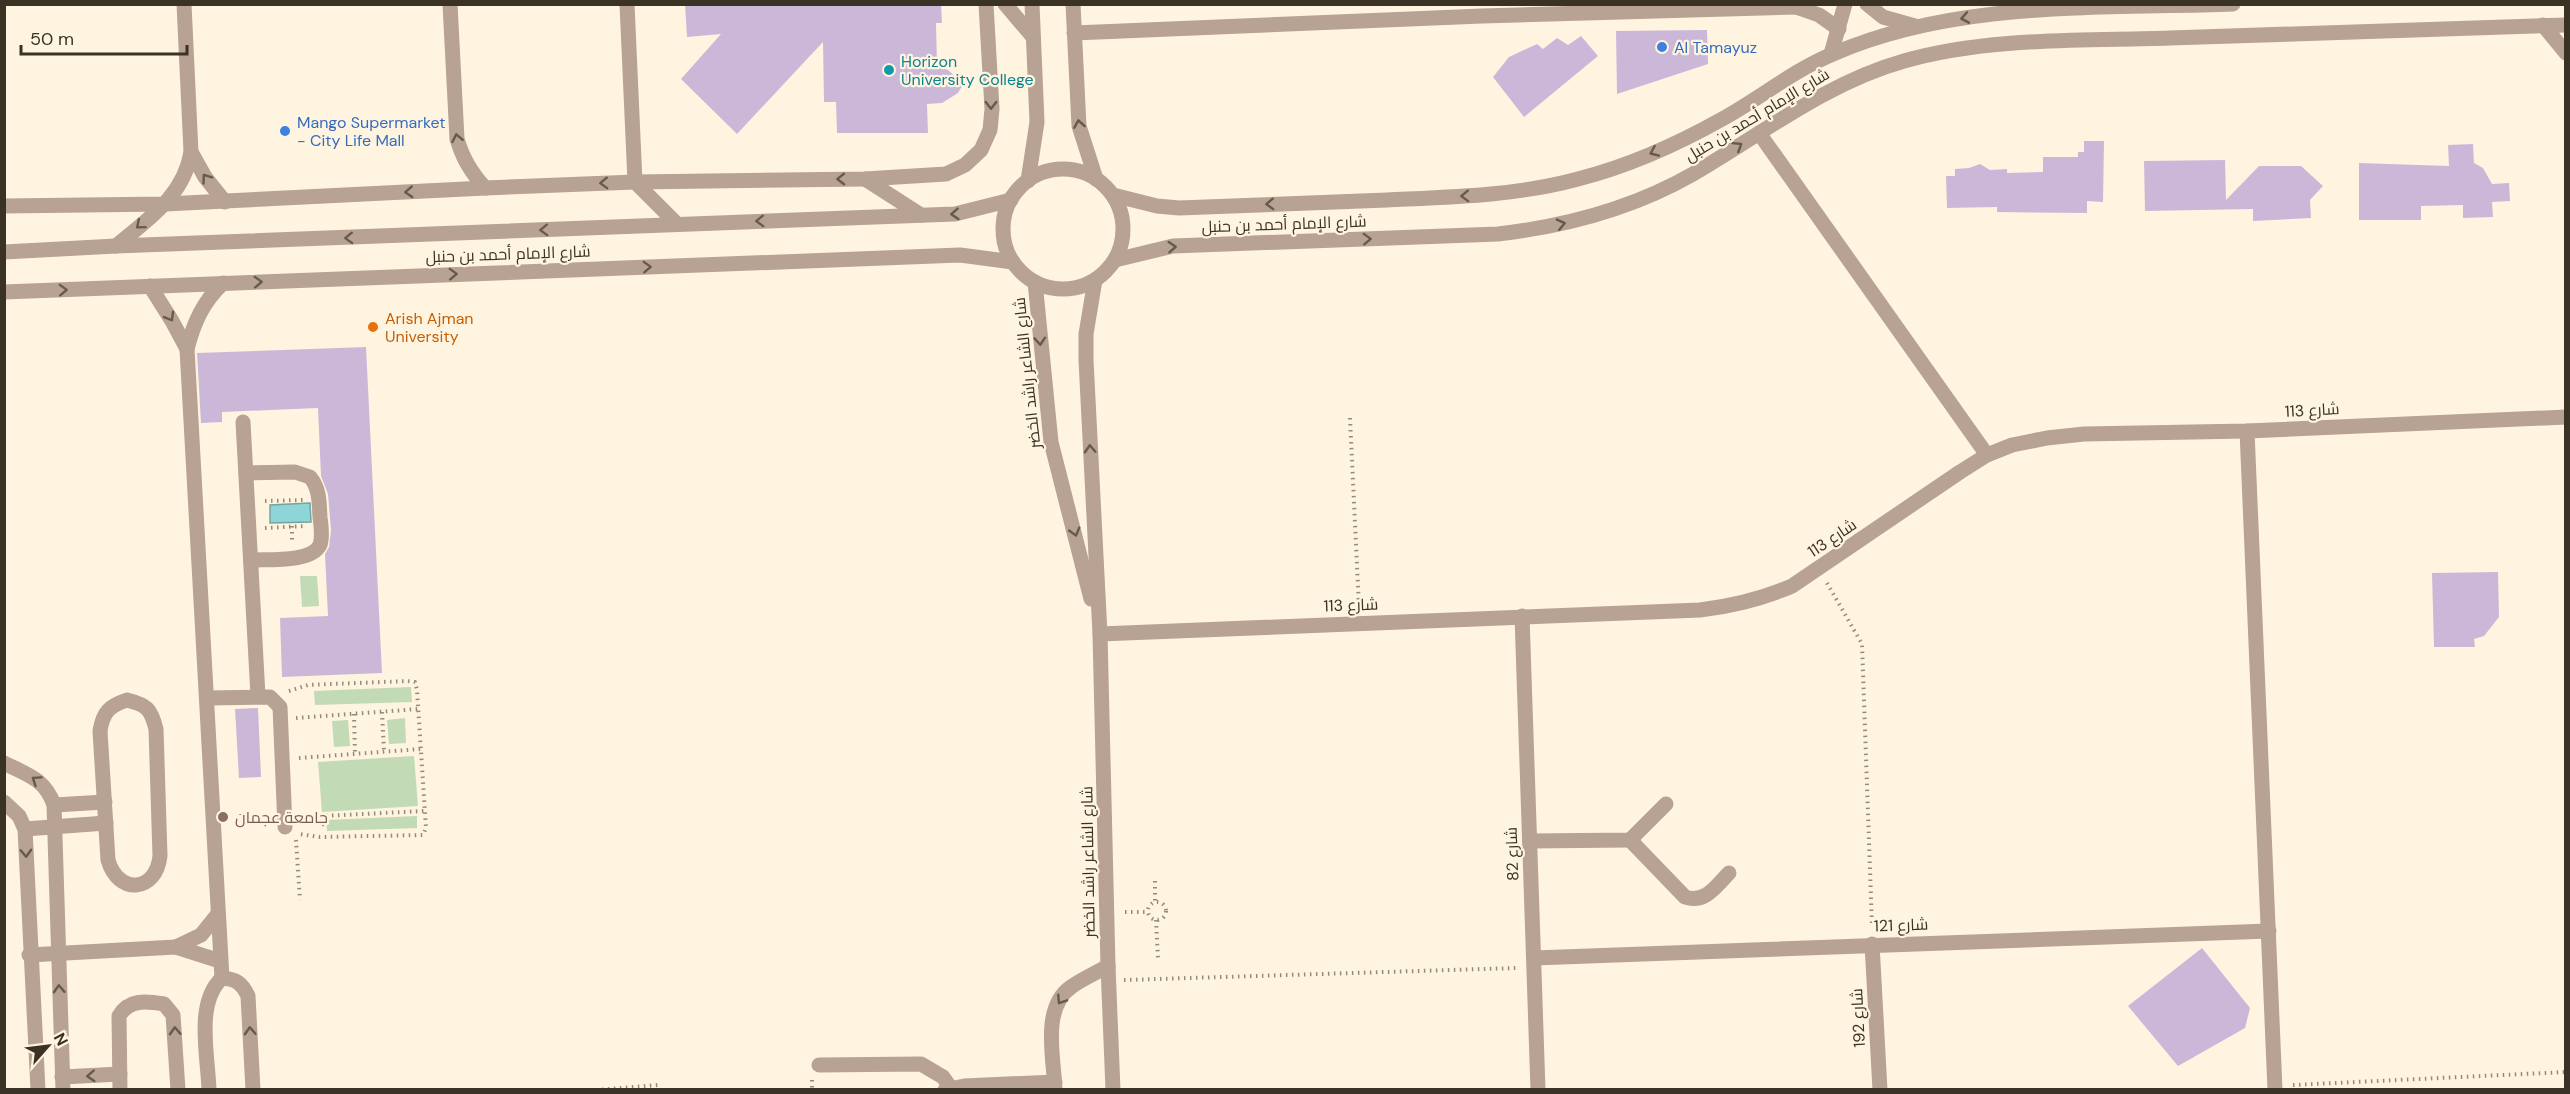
<svg xmlns="http://www.w3.org/2000/svg" width="2570" height="1094" font-family="'DM Sans',Cairo,sans-serif">
  <style>
    .green { fill: #c2dab6 }
    .water { fill: #8dd5d6; stroke: #74a4a1; stroke-width: 1.5 }
    .building { fill: #cbb8d9 }
    .lines { fill: none; stroke-linecap: round; stroke-linejoin: round }
    .path { stroke: #948c7a; stroke-width: 4; stroke-dasharray: 1.5 4.5; stroke-linecap: butt }
    .minor { stroke: #b7a294; stroke-width: 15 }
    .oneway { stroke: #665a4c }
    .shop-dot { fill: #3f7fe0; stroke: #fff4df; stroke-width: 2 }
    .culture-dot { fill: #0f9aa8; stroke: #fff4df; stroke-width: 2 }
    .food-dot { fill: #e8710a; stroke: #fff4df; stroke-width: 2 }
    .education-dot { fill: #8d6e63; stroke: #fff4df; stroke-width: 2 }
    .labels { text-anchor: middle; dominant-baseline: central; stroke-width: 4.5; stroke-linejoin: round; paint-order: stroke }
    .shop-label { font-size: 16px; fill: #366cbe; stroke: #fff4df; text-anchor: start }
    .culture-label { font-size: 16px; fill: #0d838f; stroke: #fff4df; text-anchor: start }
    .street-label { font-size: 16px; fill: #3a3325; stroke: #fff4df }
    .food-label { font-size: 16px; fill: #c56008; stroke: #fff4df; text-anchor: start }
    .education-label { font-size: 16px; fill: #785e54; stroke: #fff4df; text-anchor: start }
  </style>
  <rect width="100%" height="100%" fill="#fff4df"/>
  <g class="green">
    <polygon points="300,576 317,576 319,606 302,607"/>
    <polygon points="411,687 412,702 315,705 314,691"/>
    <polygon points="405,718 406,743 389,744 387,720"/>
    <polygon points="348,720 350,746 334,747 332,721"/>
    <polygon points="414,756 418,806 322,812 318,762"/>
    <polygon points="417,816 417,828 327,831 326,820"/>
  </g>
  <polygon class="water" points="310,503 311,522 270,523 270,505"/>
  <g class="building">
    <polygon points="685,4 941,4 942,23 936,23 937,66 948,70 957,78 962,86 958,93 942,103 927,104 928,133 837,133 836,102 824,102 823,42 737,134 681,79 721,34 687,37"/>
    <polygon points="1707,30 1708,64 1617,94 1616,31"/>
    <polygon points="1581,36 1598,56 1524,117 1493,77 1509,57 1537,44 1543,49 1557,38 1568,45"/>
    <polygon points="2084,141 2104,141 2103,202 2087,201 2087,213 1997,212 1997,207 1947,208 1946,176 1955,176 1955,169 1969,168 1980,164 1990,170 2007,169 2007,173 2043,172 2043,157 2078,157 2078,152 2084,152"/>
    <polygon points="2473,144 2474,163 2483,168 2492,184 2509,183 2510,201 2492,202 2493,217 2463,218 2463,205 2421,206 2421,220 2359,220 2359,163 2449,166 2448,145"/>
    <polygon points="2225,160 2226,200 2259,166 2301,166 2323,186 2310,200 2311,218 2253,221 2253,209 2145,211 2144,161"/>
    <polygon points="366,347 382,673 282,677 280,618 328,616 325,554 329,547 331,530 328,494 321,476 318,408 222,412 222,422 201,423 197,353"/>
    <polygon points="2498,572 2499,617 2484,636 2474,639 2475,647 2434,647 2432,573"/>
    <polygon points="258,708 261,777 239,778 235,709"/>
    <polygon points="2202,948 2250,1008 2245,1028 2178,1066 2128,1006"/>
  </g>
  <g class="lines">
    <g class="path">
      <polyline points="1350,418 1359,607"/>
      <polyline points="265,501 303,500"/>
      <polyline points="292,526 292,542"/>
      <polyline points="265,528 305,526"/>
      <polyline points="1827,583 1862,644 1872,926"/>
      <polyline points="289,691 308,685 407,681 415,682 417,690 426,828 423,835 320,837 299,834"/>
      <polyline points="382,712 384,752"/>
      <polyline points="354,714 355,754"/>
      <polyline points="296,718 418,709"/>
      <polyline points="299,758 421,749"/>
      <polyline points="302,817 424,811"/>
      <polyline points="296,840 300,900"/>
      <polyline points="1155,881 1155,902"/>
      <circle cx="1157" cy="911" r="9"/>
      <polyline points="1125,912 1148,912"/>
      <polyline points="1156,920 1158,959"/>
      <polyline points="1124,980 1516,968"/>
      <polyline points="812,1080 812,1090"/>
      <polyline points="2293,1085 2566,1072"/>
      <polyline points="596,1090 658,1085 658,1090"/>
    </g>
    <g class="minor">
      <path d="M450 4 457 139C463 159 471 172 485 188"/>
      <polyline points="627,4 635,182 677,224"/>
      <polyline points="1005,4 1033,37"/>
      <polyline points="1073,4 1079,126 1096,179"/>
      <polyline points="1867,4 1883,17 1915,26"/>
      <polyline points="1796,7 1819,15 1839,29"/>
      <polyline points="2543,25 2566,53"/>
      <polyline points="1074,33 1482,16 1796,7 1804,4"/>
      <polyline points="1831,54 1845,4"/>
      <polyline points="1759,133 1987,455"/>
      <polyline points="191,152 205,177 225,202"/>
      <circle cx="1063" cy="229" r="60"/>
      <polyline points="865,179 921,215"/>
      <polyline points="1028,181 1037,122 1032,4"/>
      <path d="M1113 195 1157 206 1179 208C1249 205 1318 202 1387 200 1452 197 1515 196 1578 179 1629 166 1678 144 1724 118 1760 98 1794 70 1833 54 1957 0 2100 9 2233 4"/>
      <polyline points="4,206 165,204 485,188 635,182 865,179 946,174 965,165 981,150 990,130 992,109 986,4"/>
      <path d="M116 246C148 219 184 196 191 152L184 4"/>
      <polyline points="4,252 116,246 955,214 1011,200"/>
      <path d="M1115 260 1173 246 1498 234C1567 226 1632 209 1693 174 1762 134 1826 83 1904 61 1987 37 2083 41 2170 38 2302 33 2434 29 2566 25"/>
      <polyline points="1095,280 1086,334 1086,360 1100,634 1108,966 1113,1090"/>
      <polyline points="1035,282 1051,442 1091,599"/>
      <polyline points="150,286 172,321 187,349"/>
      <polyline points="4,292 960,255 1013,262"/>
      <polyline points="243,422 258,696"/>
      <polyline points="2247,431 2275,1090"/>
      <path d="M246 473 295 472 310 477C320 489 319 503 320 517 321 526 323 536 320 545 311 563 268 559 251 560"/>
      <polyline points="1522,616 1538,1090"/>
      <path d="M1100 634 1700 610C1733 606 1762 599 1792 586L1960 472 1987 455 2012 445 2047 438 2084 434 2247 431 2566 417"/>
      <polyline points="207,698 270,697 280,707 285,827"/>
      <path d="M127 700C147 705 151 709 156 729L160 856C156 893 118 895 108 860L100 731C103 712 109 706 127 700Z"/>
      <path d="M4 763C28 775 45 779 54 805L63 1090"/>
      <polyline points="4,802 19,816 25,829 38,1090"/>
      <polyline points="54,805 105,802"/>
      <polyline points="25,829 106,823"/>
      <path d="M1630 840 1685 897C1705 904 1716 886 1729 873"/>
      <polyline points="1530,841 1630,840 1666,804"/>
      <polyline points="1872,944 1880,1090"/>
      <polyline points="176,947 201,935 218,914"/>
      <polyline points="29,955 176,947 220,961"/>
      <polyline points="1534,958 2269,931"/>
      <path d="M222 978 187 349C194 322 203 302 223 283"/>
      <polyline points="819,1065 921,1064 943,1077 950,1087"/>
      <polyline points="62,1077 120,1074"/>
      <path d="M120 1090 119 1016C129 999 146 1001 164 1004L173 1015 178 1090"/>
      <path d="M209 1090C208 1055 195 1003 222 978 236 979 242 983 248 996L253 1090"/>
      <polyline points="945,1090 964,1086 1055,1082"/>
      <path d="M1055 1090C1054 1059 1041 1008 1071 987 1082 979 1096 973 1108 966"/>
    </g>
  </g>
  <defs><path id="oneway-chevron" d="M-2-3.5L2.5 0L-2 3.5" fill="none" stroke-width="1.6" stroke-linecap="round" stroke-linejoin="round" transform="scale(1.5)"/></defs>
  <g class="oneway">
    <use href="#oneway-chevron" transform="translate(1965 18) rotate(170)"/>
    <use href="#oneway-chevron" transform="translate(991 105) rotate(90)"/>
    <use href="#oneway-chevron" transform="translate(1079 124) rotate(-99)"/>
    <use href="#oneway-chevron" transform="translate(457 138) rotate(-101)"/>
    <use href="#oneway-chevron" transform="translate(1738 146) rotate(-32)"/>
    <use href="#oneway-chevron" transform="translate(1654 152) rotate(157)"/>
    <use href="#oneway-chevron" transform="translate(206 178) rotate(-126)"/>
    <use href="#oneway-chevron" transform="translate(841 179) rotate(179)"/>
    <use href="#oneway-chevron" transform="translate(604 183) rotate(178)"/>
    <use href="#oneway-chevron" transform="translate(409 192) rotate(177)"/>
    <use href="#oneway-chevron" transform="translate(1465 196) rotate(178)"/>
    <use href="#oneway-chevron" transform="translate(1270 204) rotate(178)"/>
    <use href="#oneway-chevron" transform="translate(955 214) rotate(176)"/>
    <use href="#oneway-chevron" transform="translate(760 221) rotate(178)"/>
    <use href="#oneway-chevron" transform="translate(1561 224) rotate(-13)"/>
    <use href="#oneway-chevron" transform="translate(140 225) rotate(140)"/>
    <use href="#oneway-chevron" transform="translate(544 230) rotate(178)"/>
    <use href="#oneway-chevron" transform="translate(349 238) rotate(178)"/>
    <use href="#oneway-chevron" transform="translate(1367 239) rotate(-2)"/>
    <use href="#oneway-chevron" transform="translate(1172 247) rotate(-4)"/>
    <use href="#oneway-chevron" transform="translate(647 267) rotate(-2)"/>
    <use href="#oneway-chevron" transform="translate(453 274) rotate(-2)"/>
    <use href="#oneway-chevron" transform="translate(258 282) rotate(-2)"/>
    <use href="#oneway-chevron" transform="translate(63 290) rotate(-2)"/>
    <use href="#oneway-chevron" transform="translate(170 317) rotate(60)"/>
    <use href="#oneway-chevron" transform="translate(1040 341) rotate(86)"/>
    <use href="#oneway-chevron" transform="translate(1090 449) rotate(-93)"/>
    <use href="#oneway-chevron" transform="translate(1075 532) rotate(74)"/>
    <use href="#oneway-chevron" transform="translate(36 780) rotate(-146)"/>
    <use href="#oneway-chevron" transform="translate(26 853) rotate(88)"/>
    <use href="#oneway-chevron" transform="translate(59 989) rotate(-92)"/>
    <use href="#oneway-chevron" transform="translate(1061 1000) rotate(123)"/>
    <use href="#oneway-chevron" transform="translate(175 1031) rotate(-93)"/>
    <use href="#oneway-chevron" transform="translate(250 1031) rotate(-93)"/>
    <use href="#oneway-chevron" transform="translate(91 1076) rotate(177)"/>
  </g>
  <g class="shop-dot">
    <circle cx="1662" cy="47" r="6"/>
    <circle cx="285" cy="131" r="6"/>
  </g>
  <circle class="culture-dot" cx="889" cy="70" r="6"/>
  <circle class="food-dot" cx="373" cy="327" r="6"/>
  <circle class="education-dot" cx="223" cy="817" r="6"/>
  <g class="labels">
    <g class="shop-label">
      <text x="1674" y="47">Al Tamayuz</text>
      <text x="297" y="122">Mango Supermarket<tspan x="297" dy="18">- City Life Mall</tspan></text>
    </g>
    <g class="culture-label">
      <text x="901" y="61">Horizon<tspan x="901" dy="18">University College</tspan></text>
    </g>
    <g class="street-label">
      <text transform="translate(1757 115) rotate(-31)">شارع الإمام أحمد بن حنبل</text>
      <text transform="translate(1284 224) rotate(-2)">شارع الإمام أحمد بن حنبل</text>
      <text transform="translate(508 254) rotate(-2)">شارع الإمام أحمد بن حنبل</text>
      <text transform="translate(1027 373) rotate(-96)">شارع الشاعر راشد الخضر</text>
      <text transform="translate(2312 410) rotate(-3)">شارع 113</text>
      <text transform="translate(1832 538) rotate(-34)">شارع 113</text>
      <text transform="translate(1351 605) rotate(-2)">شارع 113</text>
      <text transform="translate(1512 854) rotate(-92)">شارع 82</text>
      <text transform="translate(1088 862) rotate(-91)">شارع الشاعر راشد الخضر</text>
      <text transform="translate(1901 925) rotate(-2)">شارع 121</text>
      <text transform="translate(1858 1018) rotate(-93)">شارع 192</text>
    </g>
    <g class="food-label">
      <text x="385" y="318">Arish Ajman<tspan x="385" dy="18">University</tspan></text>
    </g>
    <g class="education-label">
      <text x="235" y="817">جامعة عجمان</text>
    </g>
  </g>
  <rect width="2570" height="1094" fill="none" stroke="#3a3325" stroke-width="12"/>
  <g transform="translate(48 1046) rotate(62)" stroke="#fff4df" stroke-width="4.5" paint-order="stroke">
  <path d="M0-4.5L10 22L0 15L-10 22Z" fill="#3a3325"/>
  <text y="-9" font-size="16" font-weight="bold" text-anchor="middle" fill="#3a3325">N</text>
  </g>
  <path d="M21 45v9h166v-9" fill="none" stroke="#3a3325" stroke-width="3"/>
  <text x="30" y="45" font-size="18" fill="#3a3325" stroke="#fff4df" stroke-width="4.5" paint-order="stroke">50 m</text>
</svg>
